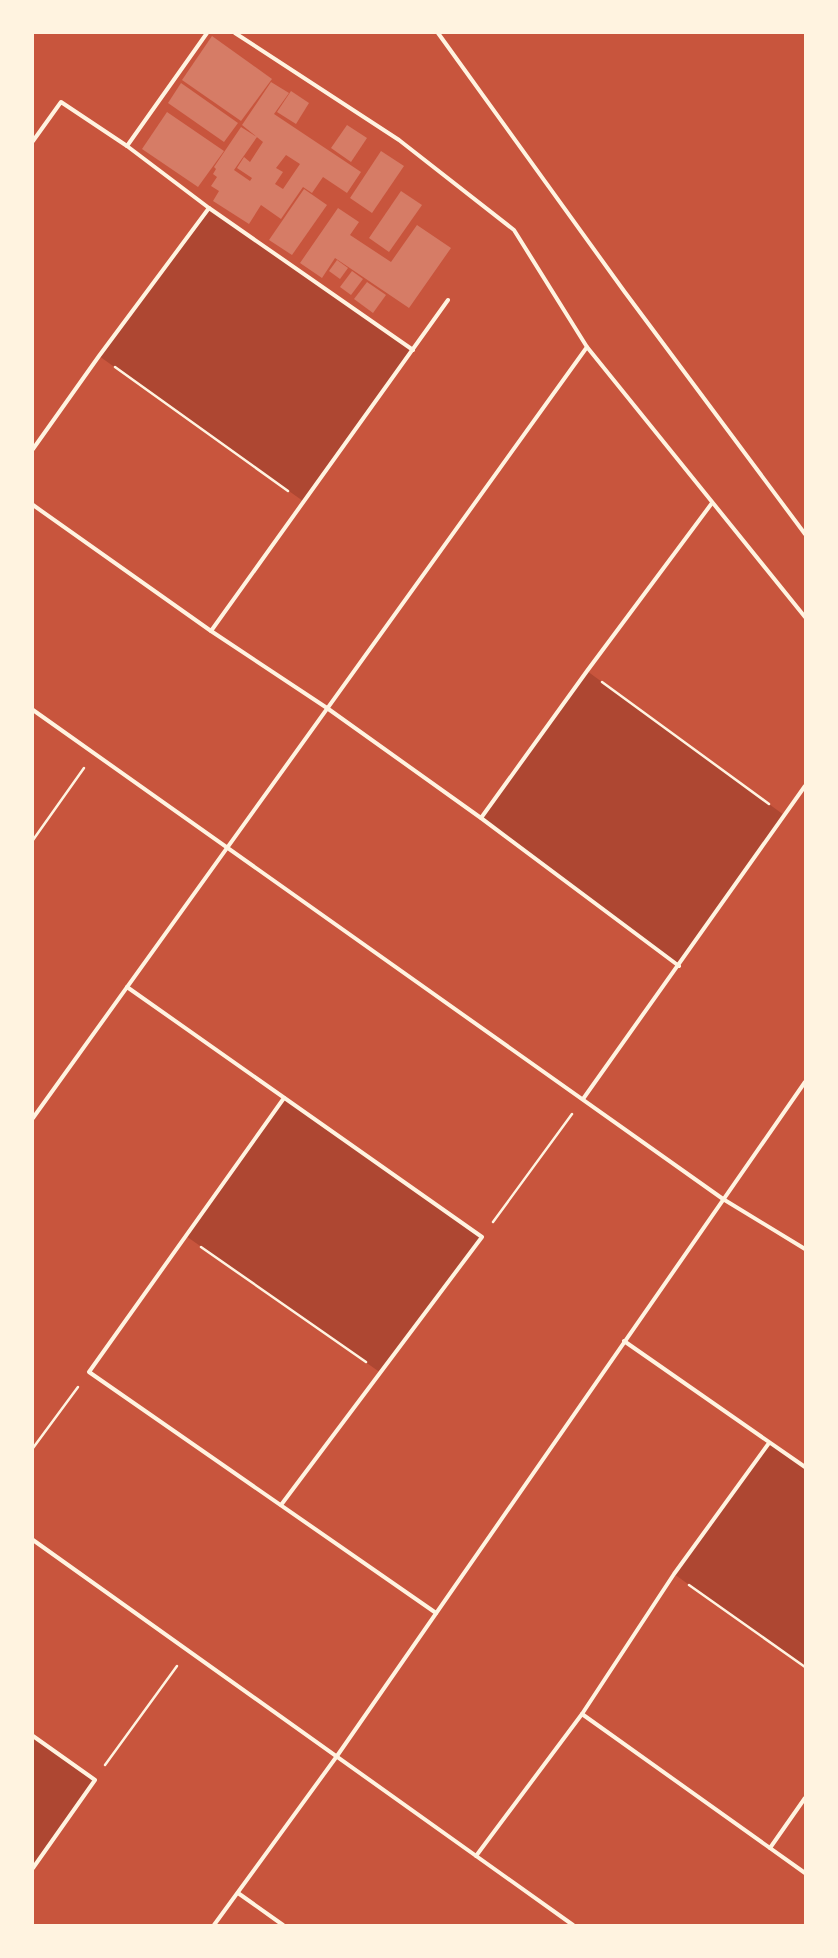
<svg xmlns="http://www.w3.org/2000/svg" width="838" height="1958" font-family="'Zilla Slab',serif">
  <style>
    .green { fill: #ae4732 }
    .building { fill: #d67c66; fill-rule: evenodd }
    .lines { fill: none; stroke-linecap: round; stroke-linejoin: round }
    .path { stroke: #fff3e0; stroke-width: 2.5 }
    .minor { stroke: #fff3e0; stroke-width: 4 }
  </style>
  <rect width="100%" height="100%" fill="#c8553d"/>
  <g class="green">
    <polygon points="209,208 413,350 303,501 99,356"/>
    <polygon points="587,671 784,815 679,966 481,818"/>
    <polygon points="284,1098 482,1237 381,1373 186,1236"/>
    <polygon points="769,1443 805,1467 805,1667 674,1574"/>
    <polygon points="33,1736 95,1780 33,1868"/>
  </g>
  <g class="building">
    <polygon points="212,36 272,79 241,121 182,80"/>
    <path d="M271 82 289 93 274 114 361 172 347 193 323 177 312 193 303 187 281 219 261 205 249 224 213 201 219 191 211 186 217 177 213 174 216 169 214 167 241 127 257 137 234 170 250 181 252 178 237 168 244 157 250 162 263 142 242 125ZM286 155 300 164 283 189 275 184 283 172 276 168Z"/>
    <polygon points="181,83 238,123 224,142 168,103"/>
    <polygon points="291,91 309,103 296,124 277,112"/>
    <polygon points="167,112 224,151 198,187 142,149"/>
    <polygon points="347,125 367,138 351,162 331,148"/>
    <polygon points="381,151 404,166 372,213 350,198"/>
    <polygon points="304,189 327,205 292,255 269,240"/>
    <polygon points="401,191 422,205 389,252 369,238"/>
    <polygon points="338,208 359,222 350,235 391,262 417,225 451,248 409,308 335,258 322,278 300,263"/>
    <polygon points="337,260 348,268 340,279 329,271"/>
    <polygon points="352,271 363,279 351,295 340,287"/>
    <polygon points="367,282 386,295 373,313 354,299"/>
  </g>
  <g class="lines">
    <g class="path">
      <polyline points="115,367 288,491"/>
      <polyline points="602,682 769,804"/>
      <polyline points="33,840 84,768"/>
      <polyline points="493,1222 572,1114"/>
      <polyline points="201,1247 366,1362"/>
      <polyline points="33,1448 78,1387"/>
      <polyline points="689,1585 805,1667"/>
      <polyline points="105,1765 177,1666"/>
    </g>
    <g class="minor">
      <polyline points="235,33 399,140 514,230 587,347 805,617"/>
      <polyline points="438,33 624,291 805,534"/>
      <polyline points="33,141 61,102 127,146 209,208 413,350"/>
      <polyline points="127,146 207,33"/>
      <polyline points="33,449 99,356 209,208"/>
      <polyline points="33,505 211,631 327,708 481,818 679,966"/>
      <polyline points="211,631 448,300"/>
      <polyline points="33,710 723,1199 805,1249"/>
      <polyline points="481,818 587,671 712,503"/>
      <polyline points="127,987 482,1237 281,1505"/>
      <polyline points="284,1098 89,1372 436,1613"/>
      <polyline points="583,1099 805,786"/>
      <polyline points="33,1118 587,347"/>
      <polyline points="624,1341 805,1467"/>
      <polyline points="33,1540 573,1925"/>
      <polyline points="582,1714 805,1873"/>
      <polyline points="33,1736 95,1780 33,1868"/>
      <polyline points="770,1848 805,1798"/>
      <polyline points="476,1856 582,1714 674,1574 769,1443"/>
      <polyline points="238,1893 283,1925"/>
      <polyline points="214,1925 337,1756 805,1082"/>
    </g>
  </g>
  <rect width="838" height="1958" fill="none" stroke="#fff3e0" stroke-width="68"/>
</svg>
